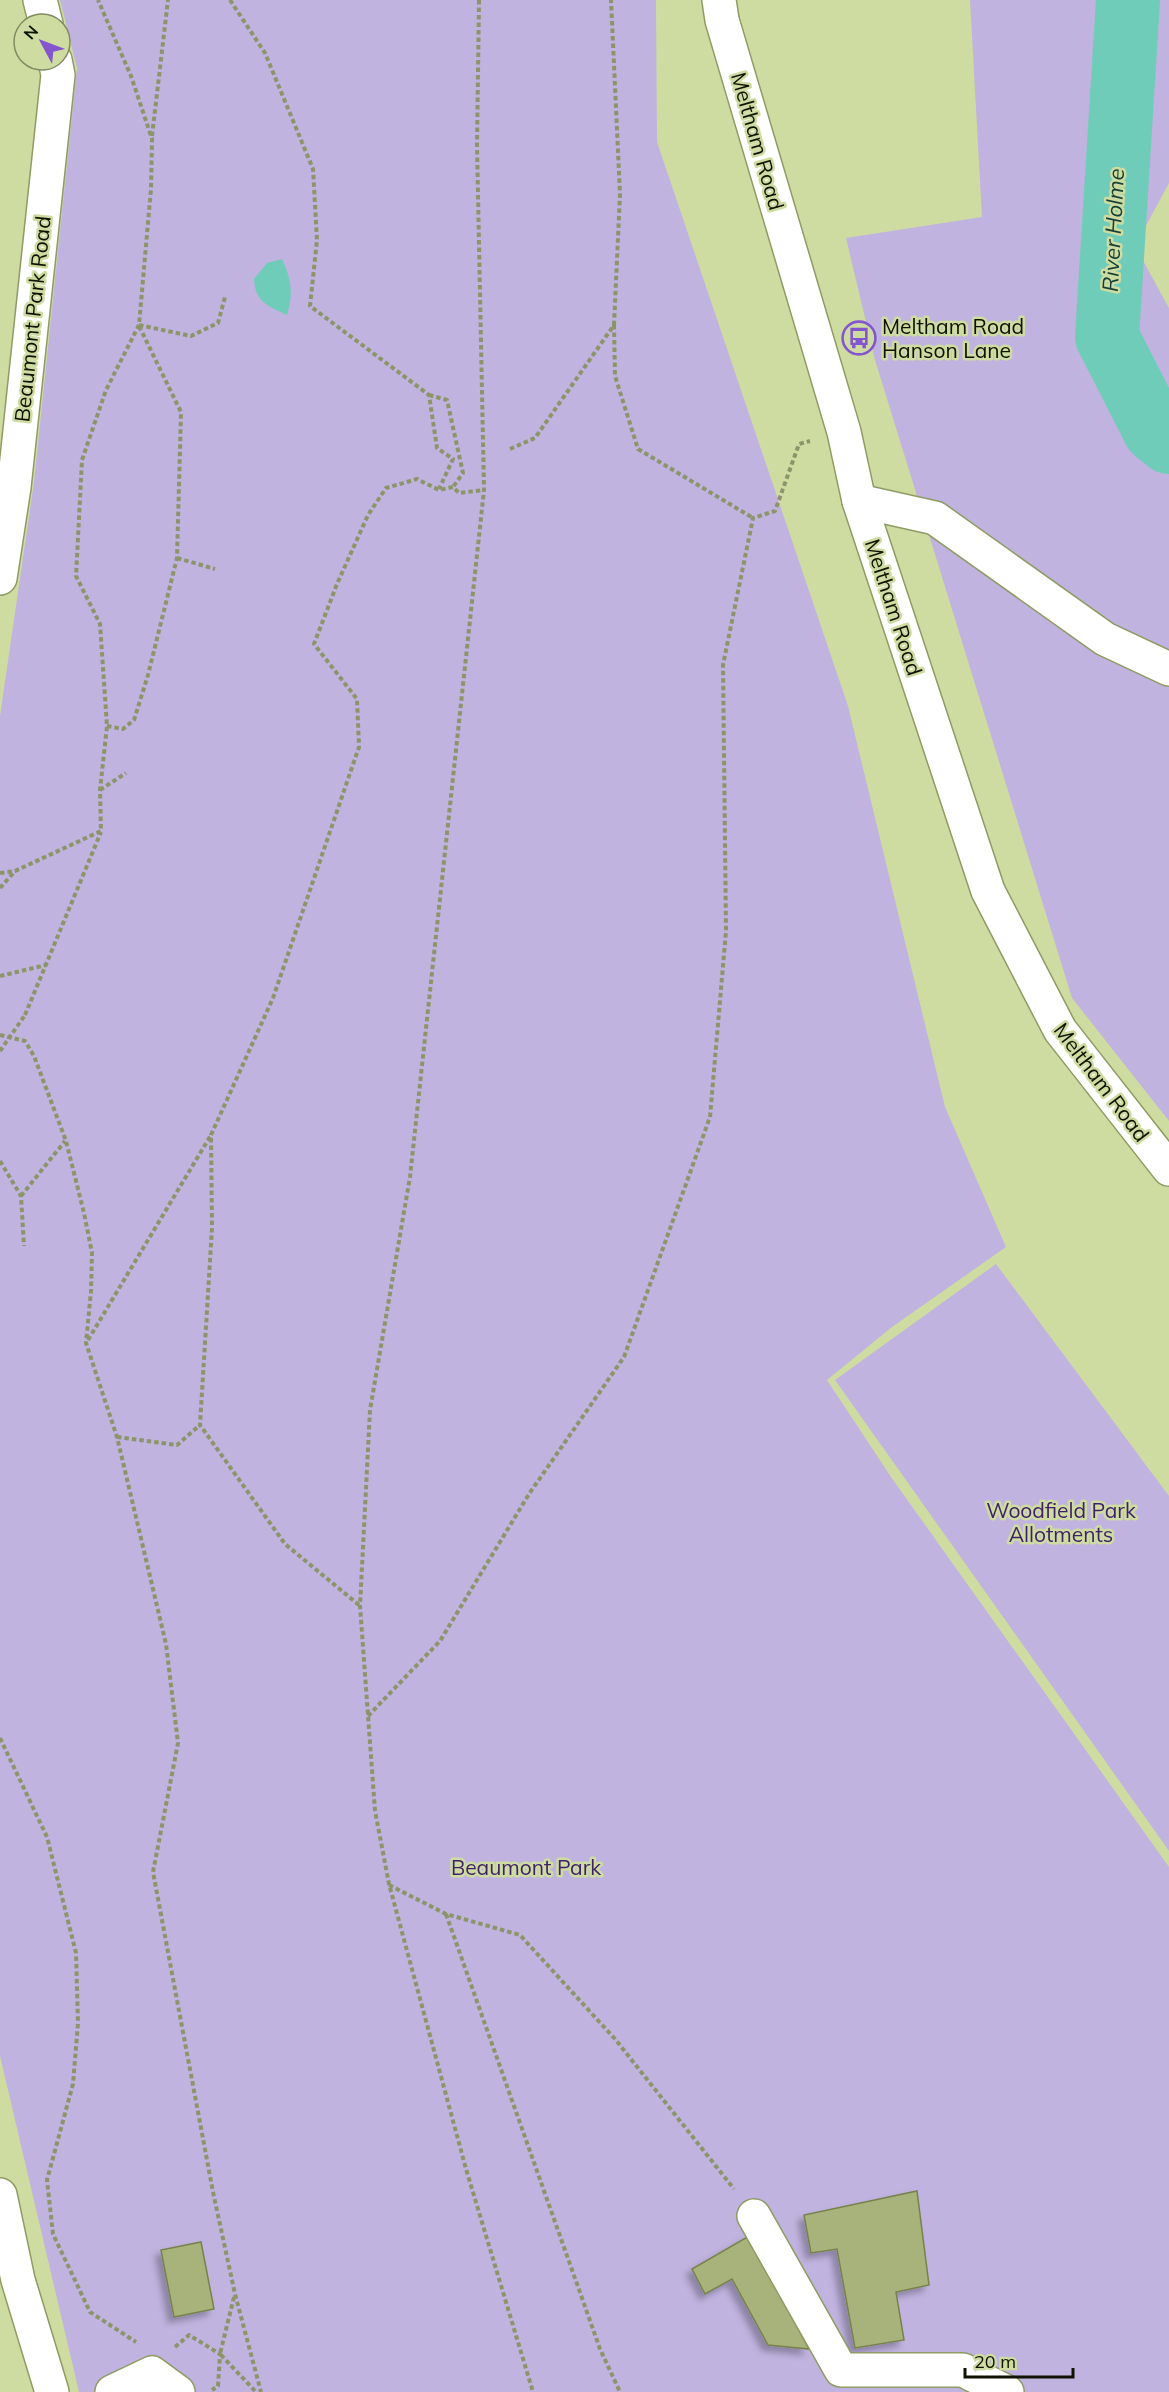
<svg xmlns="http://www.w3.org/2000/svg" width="1169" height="2392" font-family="Mulish,sans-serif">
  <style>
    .green { fill: #c0b3df }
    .water { fill: #6fccb8 }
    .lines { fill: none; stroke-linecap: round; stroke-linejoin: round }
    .river { stroke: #6fccb8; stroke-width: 64 }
    .building { fill: #a7b37a; stroke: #77824b; stroke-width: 1.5; filter: url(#shadow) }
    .minor-casing { stroke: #8f9b63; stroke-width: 36 }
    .major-casing { stroke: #8f9b63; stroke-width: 36 }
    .path { stroke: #8c9569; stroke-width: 4; stroke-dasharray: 4.5 3; stroke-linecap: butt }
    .minor { stroke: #fff; stroke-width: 33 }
    .major { stroke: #fff; stroke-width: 33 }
    .path-bridge { stroke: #8c9569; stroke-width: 4; stroke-dasharray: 4.5 3; stroke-linecap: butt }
    .labels { text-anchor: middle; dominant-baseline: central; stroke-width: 5; stroke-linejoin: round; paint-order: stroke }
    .street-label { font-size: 21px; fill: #0f1200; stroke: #cfdca1 }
    .poi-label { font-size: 21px; fill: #0f1200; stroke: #cfdca1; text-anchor: start }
    .park-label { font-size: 21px; fill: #3e1f6a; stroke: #cfdca1 }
    .water-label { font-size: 22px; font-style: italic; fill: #164138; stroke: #cfdca1 }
  </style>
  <defs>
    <filter id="shadow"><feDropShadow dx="-5.5" dy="5.5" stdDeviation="3" flood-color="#0004"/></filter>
  </defs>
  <rect width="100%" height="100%" fill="#cfdca1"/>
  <g class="green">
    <polygon points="60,0 656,0 657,142 848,706 945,1107 1006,1247 892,1327 827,1380 891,1477 1169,1867 1169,2392 79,2392 0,2056 0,716 34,482 77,68"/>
    <polygon points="970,0 1169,0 1169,183 1135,246 1169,308 1169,1121 1072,998 875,360 846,238 982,217"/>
    <polygon points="996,1264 1169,1496 1169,1851 835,1380"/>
  </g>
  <path class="water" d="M282 259C291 279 294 293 287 315 268 306 255 302 254 279L267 263Z"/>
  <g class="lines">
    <polyline class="river" points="1128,0 1107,337 1155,431 1169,442"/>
  </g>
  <g class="building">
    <polygon points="917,2191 929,2285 896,2292 904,2340 855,2348 837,2249 811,2253 804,2215"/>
    <polygon points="749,2236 809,2349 768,2345 732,2279 705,2294 692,2269"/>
    <polygon points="201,2242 214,2309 174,2317 161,2250"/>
  </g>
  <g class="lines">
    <defs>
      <g id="minor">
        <polyline points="40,0 46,24"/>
        <polyline points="859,501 935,518 1105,639 1169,669"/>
        <polyline points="0,578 14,487 58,75 55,60"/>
        <polyline points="0,2195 18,2280 52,2392"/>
        <polyline points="754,2216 841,2370 963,2370 1007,2392"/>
        <polyline points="112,2392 152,2373 178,2392"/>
      </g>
      <polyline id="major" points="719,0 722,20 844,432 859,501 988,891 1060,1030 1169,1169"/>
    </defs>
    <use href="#minor" class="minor-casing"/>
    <use href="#major" class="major-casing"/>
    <g class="path">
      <polyline points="230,0 265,53 313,169 317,240 310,306 429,395 437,448 453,459 439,489"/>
      <polyline points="479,0 477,145 484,490 410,1177 370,1410 360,1606 375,1811 389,1884 466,2169 533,2392"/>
      <polyline points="152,136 168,0"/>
      <polyline points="139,325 191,336 218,323 225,297"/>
      <polyline points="614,325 615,376 638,449 753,518"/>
      <polyline points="429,395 447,400 463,473 453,487"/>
      <polyline points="510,449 535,438 614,325 620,194 611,0"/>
      <polyline points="177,558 215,569"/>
      <polyline points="107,726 123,729 134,720 148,675 177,558 181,412 139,326"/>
      <polyline points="100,790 126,773"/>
      <polyline points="0,873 15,871 101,831 100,790 107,726 100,624 76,576 82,460 106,390 139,325 151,189 152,139 131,76 98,0"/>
      <polyline points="0,888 15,871"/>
      <polyline points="0,976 46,965"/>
      <polyline points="25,1015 101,832"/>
      <polyline points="0,1035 25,1041 34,1056 66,1141 84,1213 92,1253 91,1291 86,1343 117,1437 166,1644 178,1743 153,1872 213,2192 235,2294 261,2392"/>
      <polyline points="0,1161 21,1196 24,1246"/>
      <polyline points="21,1196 65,1141"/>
      <polyline points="88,1340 211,1135"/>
      <polyline points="117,1437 177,1445 200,1425"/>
      <polyline points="359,1605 285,1544 200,1425 212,1228 211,1135 273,998 359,747 357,699 314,644 337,584 368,515 386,488 417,479 439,490 453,487 459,493 484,490"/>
      <polyline points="368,1716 440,1641 529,1494 624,1357 710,1117 726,931 723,665 753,518 775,511 799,444 810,441"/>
      <polyline points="0,1738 47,1837 76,1953 78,2023 73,2084 47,2180 53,2234 90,2312 136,2342"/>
      <polyline points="389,1885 446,1914 520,1935 615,2039 734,2189"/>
      <polyline points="446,1914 600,2349 620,2392"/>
      <polyline points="234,2297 220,2354 256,2392"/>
      <polyline points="175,2347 189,2335 220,2354 218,2386 212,2390"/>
    </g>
    <use href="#minor" class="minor"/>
    <use href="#major" class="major"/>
    <polyline class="path-bridge" points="0,1051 25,1015"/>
  </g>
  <defs>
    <symbol id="bus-ring" viewBox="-11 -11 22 22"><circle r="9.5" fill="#cfdca1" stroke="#8355ce" stroke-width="1.5"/><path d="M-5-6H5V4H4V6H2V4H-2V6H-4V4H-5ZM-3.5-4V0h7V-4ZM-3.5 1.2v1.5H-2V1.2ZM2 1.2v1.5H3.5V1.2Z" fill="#8355ce"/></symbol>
  </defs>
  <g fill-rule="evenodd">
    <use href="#bus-ring" x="840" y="319" width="38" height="38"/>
  </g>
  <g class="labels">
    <g class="street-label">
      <text transform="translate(758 141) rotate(74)">Meltham Road</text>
      <text transform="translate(32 319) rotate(-84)">Beaumont Park Road</text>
      <text transform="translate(894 607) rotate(72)">Meltham Road</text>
      <text transform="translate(1102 1082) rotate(53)">Meltham Road</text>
    </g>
    <g class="poi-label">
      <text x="882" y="326">Meltham Road<tspan x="882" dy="24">Hanson Lane</tspan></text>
    </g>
    <g class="park-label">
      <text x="1061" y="1510">Woodfield Park<tspan x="1061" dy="24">Allotments</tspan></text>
      <text x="526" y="1867">Beaumont Park</text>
    </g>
    <g class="water-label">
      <text transform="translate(1113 230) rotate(-87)">River Holme</text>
    </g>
  </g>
  <g transform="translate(42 42) rotate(311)"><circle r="28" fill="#cfdca1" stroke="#828b61" stroke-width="1.5"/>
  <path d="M0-4.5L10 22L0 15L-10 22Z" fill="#8355ce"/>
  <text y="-9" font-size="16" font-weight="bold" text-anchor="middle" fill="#0f1200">N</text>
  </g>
  <path d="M965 2368v9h108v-9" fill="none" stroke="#0f1200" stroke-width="3"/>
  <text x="974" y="2368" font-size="18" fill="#0f1200" stroke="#cfdca1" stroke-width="4.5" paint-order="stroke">20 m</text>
</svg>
